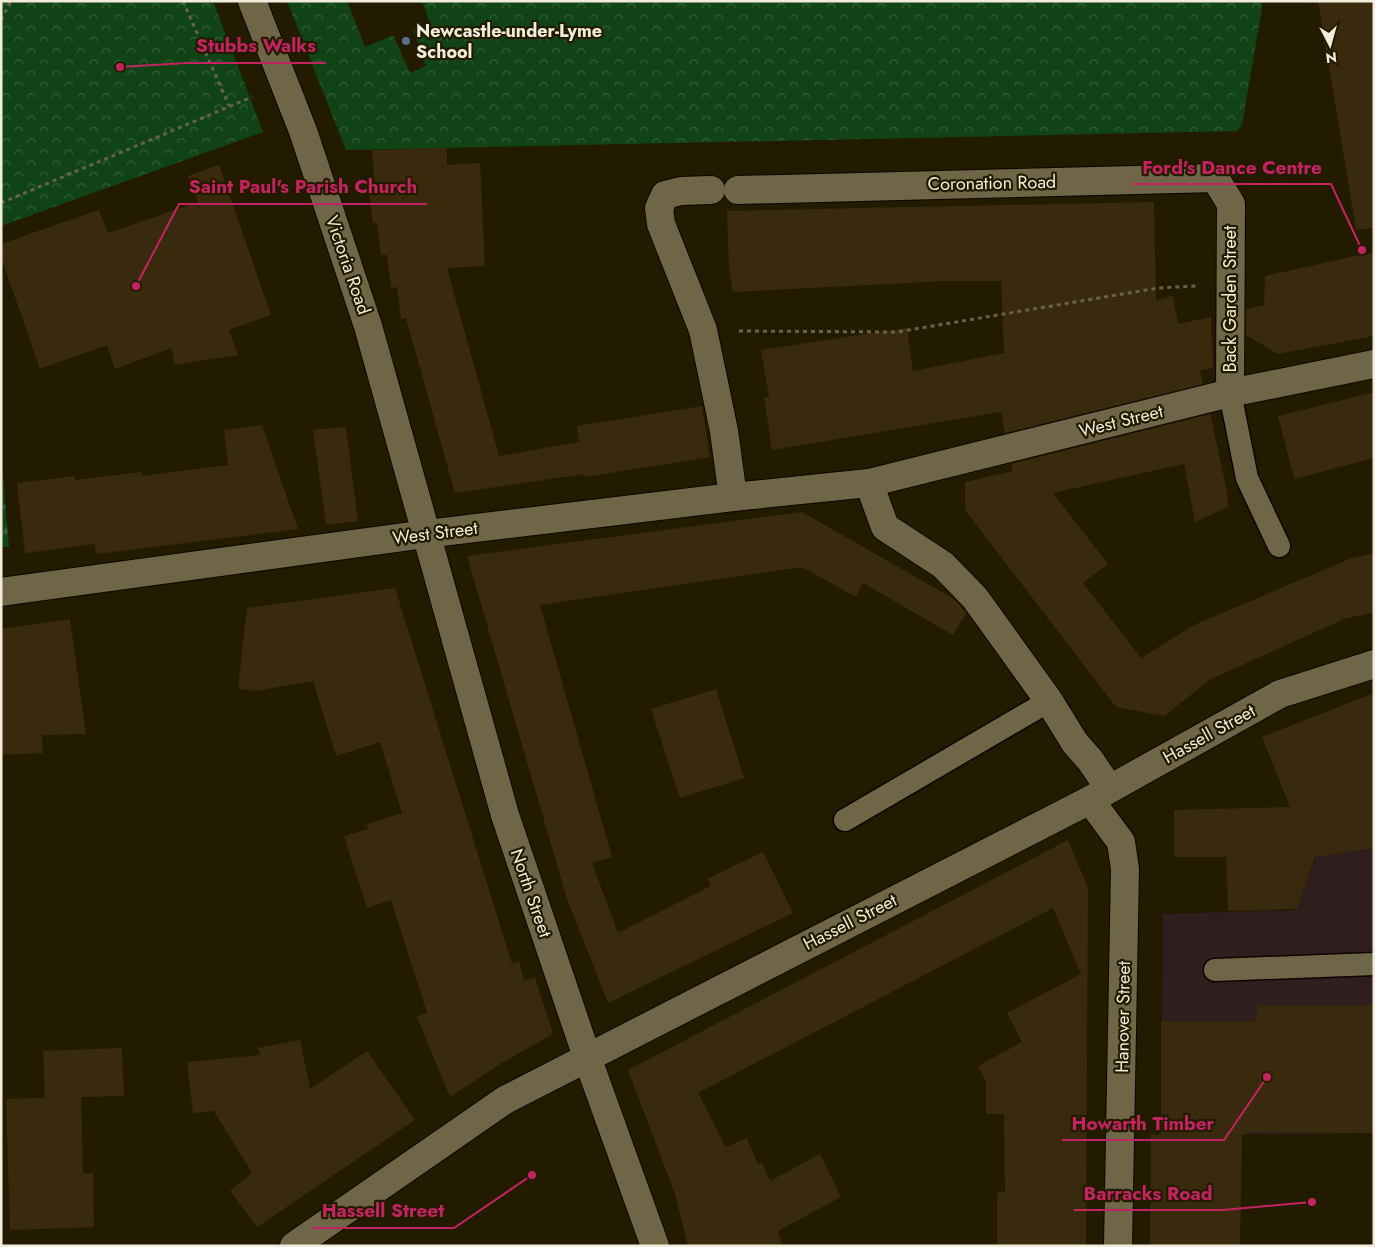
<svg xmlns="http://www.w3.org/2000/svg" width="1375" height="1247" font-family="Jost,sans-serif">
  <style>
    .commercial { fill: #301d1e }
    .forest { fill: url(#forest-firs) }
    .park { fill: url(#park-crowns) }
    .building { fill: #3a2a0d }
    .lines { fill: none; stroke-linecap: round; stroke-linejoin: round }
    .service-casing { stroke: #0d0600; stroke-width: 25 }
    .pedestrian-casing { stroke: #0d0600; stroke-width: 30 }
    .minor-casing { stroke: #0d0600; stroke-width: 30 }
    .tertiary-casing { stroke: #0d0600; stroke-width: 30 }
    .path { stroke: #68624a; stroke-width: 3; stroke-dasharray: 4 4; stroke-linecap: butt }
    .service { stroke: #6f6647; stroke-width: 22 }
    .pedestrian { stroke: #6f6647; stroke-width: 28 }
    .minor { stroke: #6f6647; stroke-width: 28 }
    .tertiary { stroke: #6f6647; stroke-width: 28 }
    .service-dot { fill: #5c6f8a; stroke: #231b00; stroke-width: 2 }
    .labels { text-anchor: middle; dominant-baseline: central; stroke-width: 4.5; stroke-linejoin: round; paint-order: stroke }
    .poi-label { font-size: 18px; font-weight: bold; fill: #f1ecdb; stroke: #231b00; text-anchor: start }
    .street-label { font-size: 18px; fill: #f1ecdb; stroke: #231b00 }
    .leader { fill: none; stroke: #c42361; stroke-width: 2 }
    .callout-dot { fill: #c42361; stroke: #231b00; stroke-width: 2 }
    .callout-label { font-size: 19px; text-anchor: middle; font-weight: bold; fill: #c42361; stroke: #231b00; stroke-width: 4.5; stroke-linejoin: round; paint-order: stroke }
  </style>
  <defs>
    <pattern id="forest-firs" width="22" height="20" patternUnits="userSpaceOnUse" patternTransform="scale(1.25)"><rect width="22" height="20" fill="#104417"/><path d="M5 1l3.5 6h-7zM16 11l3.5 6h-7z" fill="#335f38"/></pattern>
    <pattern id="park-crowns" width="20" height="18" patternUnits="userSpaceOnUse" patternTransform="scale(1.25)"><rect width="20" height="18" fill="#104417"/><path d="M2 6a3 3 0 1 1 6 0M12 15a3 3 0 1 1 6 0" fill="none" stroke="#335f38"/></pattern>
  </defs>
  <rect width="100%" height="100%" fill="#231b00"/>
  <polygon class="commercial" points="1374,848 1374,1133 1161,1135 1163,914 1296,910 1316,857"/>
  <polygon class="forest" points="1,455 9,547 1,547"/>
  <g class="park">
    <polygon points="1,1 213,1 263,132 1,226"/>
    <polygon points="287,1 347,1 365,47 393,35 410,73 426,66 413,30 430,23 422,1 1263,1 1242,125 1237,131 346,150"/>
  </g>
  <g class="building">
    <polygon points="1318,1 1374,1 1374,228 1356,230"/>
    <polygon points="447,148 447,165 480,163 485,266 447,268 499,456 579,442 577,426 702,406 710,457 585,477 584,474 455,493 406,318 401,319 397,287 391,288 387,255 381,255 377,223 373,223 369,191 375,190 372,150"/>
    <polygon points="219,165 271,315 229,330 238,355 174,365 172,348 115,369 107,345 40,369 1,257 1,244 99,210 108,233 198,202 188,176"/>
    <polygon points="1154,202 1156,300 1173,296 1178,324 1211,317 1213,368 1200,371 1203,384 1005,433 1001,412 772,450 764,397 769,397 761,350 907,328 913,371 1004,353 1001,281 946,281 733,292 729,269 727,211"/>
    <polygon points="1374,252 1374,336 1278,354 1246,335 1246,309 1264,305 1265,276"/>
    <polygon points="1374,392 1374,458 1294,479 1278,416"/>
    <polygon points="1210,414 1227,491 1228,507 1195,522 1184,464 1053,493 1108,564 1083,583 1141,658 1194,625 1352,558 1374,553 1374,612 1344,619 1211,679 1164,716 1116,707 965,510 965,482 1013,471 1011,464"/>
    <polygon points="262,425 298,529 96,554 95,544 25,553 17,483 75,476 75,480 142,472 142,476 228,465 224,430"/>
    <polygon points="346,427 358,521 326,525 313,430"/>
    <polygon points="802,512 954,599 966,613 953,635 863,583 856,597 802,567 540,605 612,857 592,863 618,933 711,886 707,879 763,852 793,913 608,1003 567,899 467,556"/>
    <polygon points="395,588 512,964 519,961 524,981 535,977 553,1034 500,1064 450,1097 417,1017 427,1013 391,900 367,908 344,836 368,829 367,824 402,813 380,742 336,756 313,681 256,691 238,689 247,608"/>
    <polygon points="70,619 86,734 42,735 43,753 1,755 1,629"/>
    <polygon points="716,689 744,778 680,798 651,709"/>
    <polygon points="1374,693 1374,848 1315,857 1297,909 1228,911 1226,857 1174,857 1174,810 1290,807 1262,737"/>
    <polygon points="1068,840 1088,888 1086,1246 997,1246 997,1193 1005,1192 1004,1114 986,1114 986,1081 978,1066 1022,1042 1007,1013 1081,974 1053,908 698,1093 726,1147 747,1138 758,1164 761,1162 770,1181 820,1154 841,1197 778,1231 782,1246 688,1246 675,1194 628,1070"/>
    <polygon points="1258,1005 1374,1005 1374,1133 1247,1132 1247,1135 1242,1135 1240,1246 1150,1246 1151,1134 1161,1135 1161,1021 1256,1021"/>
    <polygon points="300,1040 310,1089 367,1051 415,1120 257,1227 230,1191 252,1173 214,1111 193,1113 187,1062 260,1055 258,1048"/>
    <polygon points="122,1048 124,1096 81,1097 83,1173 93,1173 94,1227 10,1230 6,1099 45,1098 43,1051"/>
  </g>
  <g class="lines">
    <defs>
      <g id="service">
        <polyline points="1230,393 1247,478 1279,546"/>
        <polyline points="845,820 1049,701"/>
        <polyline points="1215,970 1374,964"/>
      </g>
      <g id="pedestrian">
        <polyline points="733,497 869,483"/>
        <polyline points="1075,743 1090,760 1109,788"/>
      </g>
      <g id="minor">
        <polyline points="252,1 303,131 368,326 505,815 587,1057 655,1246"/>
        <polyline points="738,190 1215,178 1231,204 1230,393"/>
        <polyline points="1,592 426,534 733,497 724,431 703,330 661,224 659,208 665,195 681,191 711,190"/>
        <polyline points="1075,743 1049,701 975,598 943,565 885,527 869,483 1230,393 1374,364"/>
        <polyline points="1090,800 1121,842 1125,869 1118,1246"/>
      </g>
      <polyline id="tertiary" points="294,1246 505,1100 1090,800 1280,694 1374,664"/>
    </defs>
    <use href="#service" class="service-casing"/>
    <use href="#pedestrian" class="pedestrian-casing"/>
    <use href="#minor" class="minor-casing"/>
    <use href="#tertiary" class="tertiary-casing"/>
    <g class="path">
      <polyline points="183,1 229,106"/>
      <polyline points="1,20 11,1"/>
      <polyline points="1,203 252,97"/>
      <polyline points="739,331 897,332 1158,288 1196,286"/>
    </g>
    <use href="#service" class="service"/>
    <use href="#pedestrian" class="pedestrian"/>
    <use href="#minor" class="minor"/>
    <use href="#tertiary" class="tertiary"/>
  </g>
  <circle class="service-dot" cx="406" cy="41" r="5"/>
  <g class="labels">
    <g class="poi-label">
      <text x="416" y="31">Newcastle-under-Lyme<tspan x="416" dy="21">School</tspan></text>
    </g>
    <g class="street-label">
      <text transform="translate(992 183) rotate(-1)">Coronation Road</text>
      <text transform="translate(348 265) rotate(71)">Victoria Road</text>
      <text transform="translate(1230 299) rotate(-90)">Back Garden Street</text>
      <text transform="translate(1121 421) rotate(-14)">West Street</text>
      <text transform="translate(435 533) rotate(-7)">West Street</text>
      <text transform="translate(1209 734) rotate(-29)">Hassell Street</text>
      <text transform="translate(531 893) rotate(71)">North Street</text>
      <text transform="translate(850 922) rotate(-27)">Hassell Street</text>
      <text transform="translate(1123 1017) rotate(-89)">Hanover Street</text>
    </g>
  </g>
  <path class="leader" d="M120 67L186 63H326M1362 250L1331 184H1132M136 286L179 204H427M1267 1077L1224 1140H1062M1312 1202L1223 1210H1074M532 1175L454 1228H312"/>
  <g class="callout-dot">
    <circle cx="120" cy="67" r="5"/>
    <circle cx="1362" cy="250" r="5"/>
    <circle cx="136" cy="286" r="5"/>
    <circle cx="1267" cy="1077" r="5"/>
    <circle cx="1312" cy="1202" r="5"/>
    <circle cx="532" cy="1175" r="5"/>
  </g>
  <g class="callout-label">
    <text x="256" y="52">Stubbs Walks</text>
    <text x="1232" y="174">Ford's Dance Centre</text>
    <text x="303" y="193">Saint Paul's Parish Church</text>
    <text x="1143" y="1130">Howarth Timber</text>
    <text x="1148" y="1200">Barracks Road</text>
    <text x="383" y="1217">Hassell Street</text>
  </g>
  <rect width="1375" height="1247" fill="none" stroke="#f1ecdb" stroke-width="5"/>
  <g transform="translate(1330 45) rotate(174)" stroke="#231b00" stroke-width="4" paint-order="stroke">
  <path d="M0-4L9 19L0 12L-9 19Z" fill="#f1ecdb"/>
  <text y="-8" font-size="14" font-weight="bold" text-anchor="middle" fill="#f1ecdb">N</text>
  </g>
</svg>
